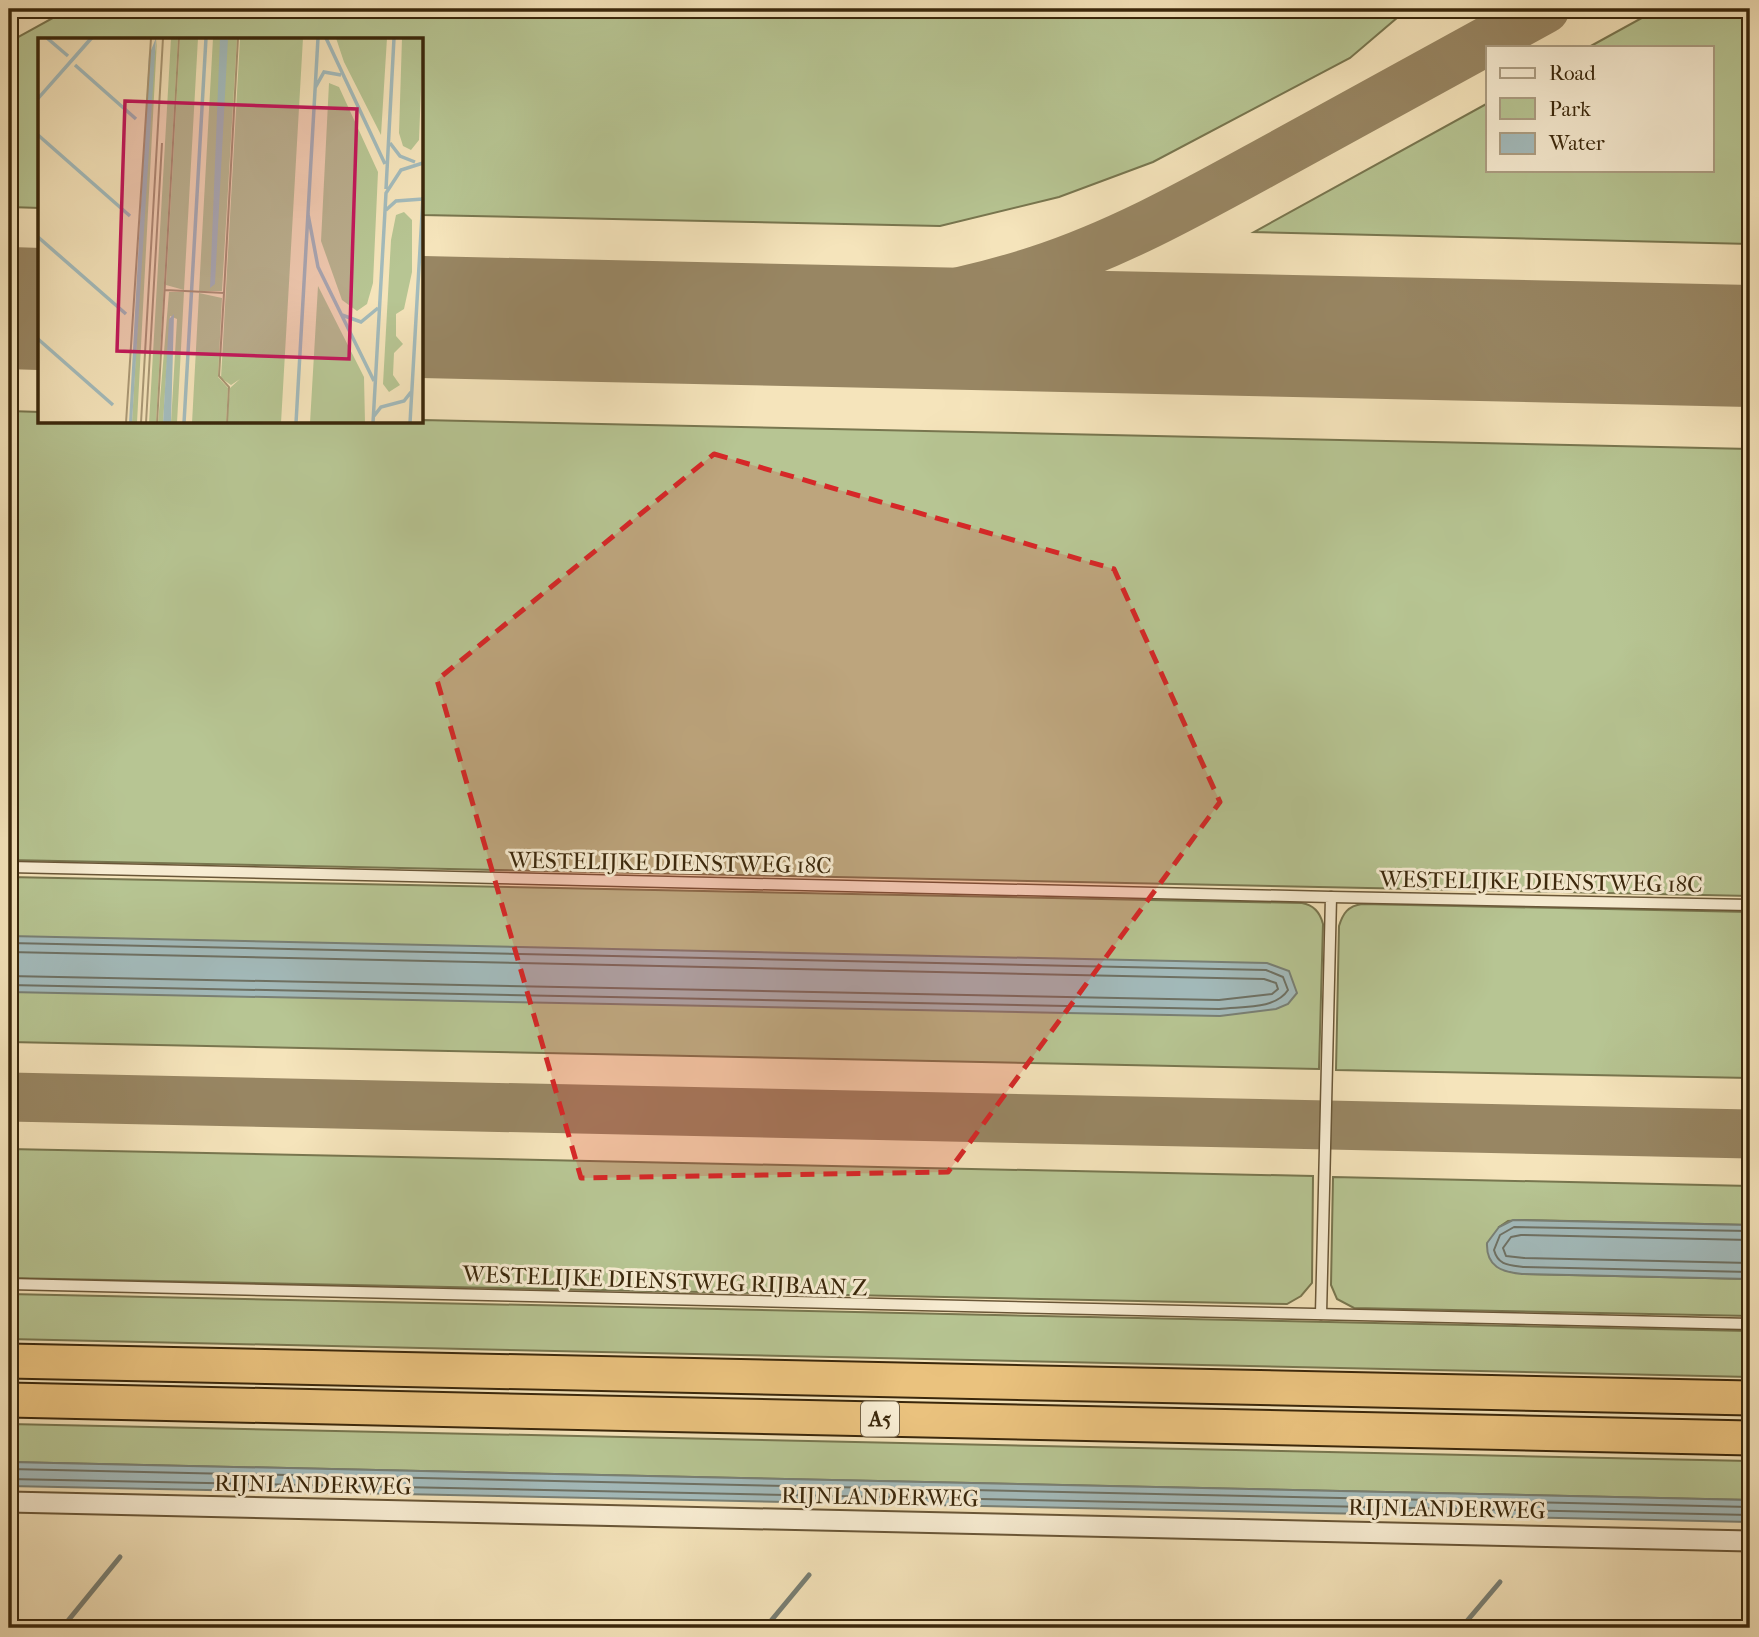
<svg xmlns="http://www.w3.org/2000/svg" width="1759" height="1637" font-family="'IM FELL French Canon',serif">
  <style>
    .green { fill: #b7c593; stroke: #78764f; stroke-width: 2 }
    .water { fill: #a3bbbc; stroke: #798075; stroke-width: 2 }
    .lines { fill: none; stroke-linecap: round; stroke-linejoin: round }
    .shore { stroke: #6e7164; stroke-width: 2 }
    .stream { stroke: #798075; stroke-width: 5 }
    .taxiway { stroke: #988663; stroke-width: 49 }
    .runway { stroke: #988663; stroke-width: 122 }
    .service-casing { stroke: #695637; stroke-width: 13 }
    .minor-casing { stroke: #695637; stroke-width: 23 }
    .motorway-casing { stroke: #3a270b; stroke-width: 37 }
    .service { stroke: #f8edd3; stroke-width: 10 }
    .minor { stroke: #f8edd3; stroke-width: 19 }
    .motorway { stroke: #eac27e; stroke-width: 33 }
    .marked { fill: #d62828; fill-opacity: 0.2; stroke: #d62828; stroke-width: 5; stroke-dasharray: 14 9; stroke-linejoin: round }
    .labels { text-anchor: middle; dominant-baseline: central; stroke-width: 6; stroke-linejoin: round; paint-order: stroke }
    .shield { fill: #f8edd3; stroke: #736247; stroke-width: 2 }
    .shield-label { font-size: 21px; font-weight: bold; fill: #3a270b }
    .street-label { font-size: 23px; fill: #3a270b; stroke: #f8edd3 }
    .inset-river { fill: none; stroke: #a3bbbc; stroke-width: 3.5 }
    .inset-road { fill: none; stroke: #aa9875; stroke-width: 2 }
    .view { fill: #c2185b; fill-opacity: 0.15; stroke: #c2185b; stroke-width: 3.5 }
    .inset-edge { fill: none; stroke: #3a270b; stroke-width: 3.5 }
  </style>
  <rect width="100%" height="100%" fill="#f5e4bb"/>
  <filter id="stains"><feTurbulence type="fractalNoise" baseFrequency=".00286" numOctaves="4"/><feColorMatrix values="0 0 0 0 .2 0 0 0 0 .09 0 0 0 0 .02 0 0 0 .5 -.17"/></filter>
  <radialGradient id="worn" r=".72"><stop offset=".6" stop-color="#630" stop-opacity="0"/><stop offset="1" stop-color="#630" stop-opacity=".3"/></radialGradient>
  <g class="green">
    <polygon points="69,9 1403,9 1398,17 1350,58 1153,162 1059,197 940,226 422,215 422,40 40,40 40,208 9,207 9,42"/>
    <polygon points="1658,9 1750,9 1750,244 1254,232 1488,103 1488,170 1712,170 1712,47 1589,47"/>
    <polygon points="9,411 40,412 40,422 422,420 1750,449 1750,896 9,860"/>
    <path d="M9 877 1302 903C1314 905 1320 912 1323 924L1319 1069 9 1042Z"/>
    <path d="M1362 904 1750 912V1078L1336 1070 1339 926C1343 913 1348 906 1362 904Z"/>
    <polygon points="9,1149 1313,1176 1312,1283 1301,1296 1287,1304 9,1278"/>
    <polygon points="1333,1177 1750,1186 1750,1225 1521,1220 1508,1221 1499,1227 1522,1274 1750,1279 1750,1316 1354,1308 1337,1299 1331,1285"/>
    <polygon points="9,1294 1750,1331 1750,1377 9,1339"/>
    <polygon points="9,1424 1750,1461 1750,1500 9,1462"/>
  </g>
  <g class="water">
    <polygon points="9,936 1267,963 1289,971 1297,993 1288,1004 1276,1009 1220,1016 9,992"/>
    <path d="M1513 1220 1750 1225V1279L1522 1274C1502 1272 1486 1267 1487 1243L1499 1227Z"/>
    <polygon points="9,1462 1750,1500 1750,1522 9,1486"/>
  </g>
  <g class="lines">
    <g class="shore">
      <path d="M9 943 1266 970 1283 977 1288 990C1275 1010 1241 1006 1219 1009L9 985"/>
      <polyline points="9,952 1264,979 1276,983 1278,989 1272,994 1219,1000 9,976"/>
      <path d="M1750 1231 1514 1227 1500 1235 1494 1250C1498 1265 1508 1265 1523 1267L1750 1272"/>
      <polyline points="1750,1240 1521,1235 1511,1237 1503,1248 1506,1256 1524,1258 1750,1263"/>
      <polyline points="9,1469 1750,1507"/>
      <polyline points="9,1479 1750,1515"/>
    </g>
    <g class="stream">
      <polyline points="62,1628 120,1557"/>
      <polyline points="765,1628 809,1575"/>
      <polyline points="1461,1628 1500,1582"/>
    </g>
    <g class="taxiway">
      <path d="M748 324C846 313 944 301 1038 270 1124 242 1202 197 1281 154 1369 105 1457 57 1545 9"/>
      <polyline points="9,1097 1750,1134"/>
    </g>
    <g class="runway">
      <polyline points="9,308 40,309"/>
      <polyline points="422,317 1750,346"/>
    </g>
    <defs>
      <g id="service">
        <polyline points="9,867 1331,897 1321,1314"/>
        <polyline points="1331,897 1750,905"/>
        <polyline points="9,1284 1750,1324"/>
      </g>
      <polyline id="minor" points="9,1502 1750,1541"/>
      <g id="motorway">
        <polyline points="9,1361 1750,1398"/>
        <polyline points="9,1400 1750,1438"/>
      </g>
    </defs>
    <use href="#service" class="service-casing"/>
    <use href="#minor" class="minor-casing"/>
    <use href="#motorway" class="motorway-casing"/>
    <use href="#service" class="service"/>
    <use href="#minor" class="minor"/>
    <use href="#motorway" class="motorway"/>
  </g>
  <path class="marked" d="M714 454 1114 569 1220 802 948 1172 581 1178 437 680Z"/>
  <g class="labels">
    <rect class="shield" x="861" y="1401.5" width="38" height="35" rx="5"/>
    <g class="shield-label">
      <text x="880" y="1419">A5</text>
    </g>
    <g class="street-label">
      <text transform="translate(670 863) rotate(1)">WESTELIJKE DIENSTWEG 18C</text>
      <text transform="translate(1541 882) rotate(1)">WESTELIJKE DIENSTWEG 18C</text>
      <text transform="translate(665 1281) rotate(2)">WESTELIJKE DIENSTWEG RIJBAAN Z</text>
      <text transform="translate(313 1485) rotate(1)">RIJNLANDERWEG</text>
      <text transform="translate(880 1497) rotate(1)">RIJNLANDERWEG</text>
      <text transform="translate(1447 1509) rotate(1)">RIJNLANDERWEG</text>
    </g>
  </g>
  <g transform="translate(38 38)">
    <rect width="385" height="385" fill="#f5e4bb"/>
    <path d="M133 0H140L118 385H111ZM142 0H160L146 252 128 247ZM175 0H199L184 253H161ZM265 0 243 385H189L192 350 202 341 193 347 183 340 202 1ZM298 0H349L343 97 306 24ZM364 0H385L381 102 373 112 365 108 361 95ZM119 1 99 385H94L114 33ZM291 45 301 49 340 134 335 245 329 266 319 273 304 262 283 203ZM366 174 374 182V234L366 271 358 276V298L365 306 356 315 355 337 362 347 351 354 345 346 353 202 358 177ZM280 248 326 339 327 385H272ZM131 254H146L139 385H133L139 281 132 278 125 385H120ZM161 255 184 260 180 339 190 350 188 385H154Z" fill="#b7c593"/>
    <path d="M51 0H56L0 63V58ZM118 0 94 385H91L111 17ZM182 0H190L177 246 172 250ZM136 276 133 385H125L131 281Z" fill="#a3bbbc"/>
    <path class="inset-river" d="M9 0 30 18M288 0 347 126M37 27 98 81M277 50 286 34 303 37M0 97 92 178M352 105 362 118 377 124M348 151 356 0M348 172 358 163 385 161M270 176 280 229 336 343M0 199 88 276M304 277 323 284 340 270M0 301 75 367M336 378 343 369 366 363 373 354M146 385 168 0M258 385 280 0M335 385 348 155 363 132 385 125M372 385 385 159"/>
    <path class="inset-road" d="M127 252 186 255 200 0M186 255 181 338 191 349 189 385M88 385 113 0M103 385 125 0M108 385 124 105M119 385 141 0"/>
    <path class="view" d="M87 63 319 71 311 321 79 313Z"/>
    <rect width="385" height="385" class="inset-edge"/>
  </g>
  <rect width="1759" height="1637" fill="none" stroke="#f5e4bb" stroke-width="35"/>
  <rect x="10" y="10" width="1738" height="1616" fill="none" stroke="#3a270b" stroke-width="3.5"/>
  <rect x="18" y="18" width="1724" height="1602" fill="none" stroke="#3a270b" stroke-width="2"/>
  <rect x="1486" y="46" width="228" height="126" fill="#f8edd3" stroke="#ac9e83" stroke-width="2"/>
  <rect x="1500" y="68" width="35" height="10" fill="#f8edd3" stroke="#ac9e83" stroke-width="2"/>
  <text x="1549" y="80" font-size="21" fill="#3a270b">Road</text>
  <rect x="1500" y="98" width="35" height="21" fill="#b7c593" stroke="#ac9e83" stroke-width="2"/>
  <text x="1549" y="116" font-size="21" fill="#3a270b">Park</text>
  <rect x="1500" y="133" width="35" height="21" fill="#a3bbbc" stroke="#ac9e83" stroke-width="2"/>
  <text x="1549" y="150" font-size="21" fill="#3a270b">Water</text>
  <rect width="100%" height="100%" filter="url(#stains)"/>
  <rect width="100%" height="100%" fill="url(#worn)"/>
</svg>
